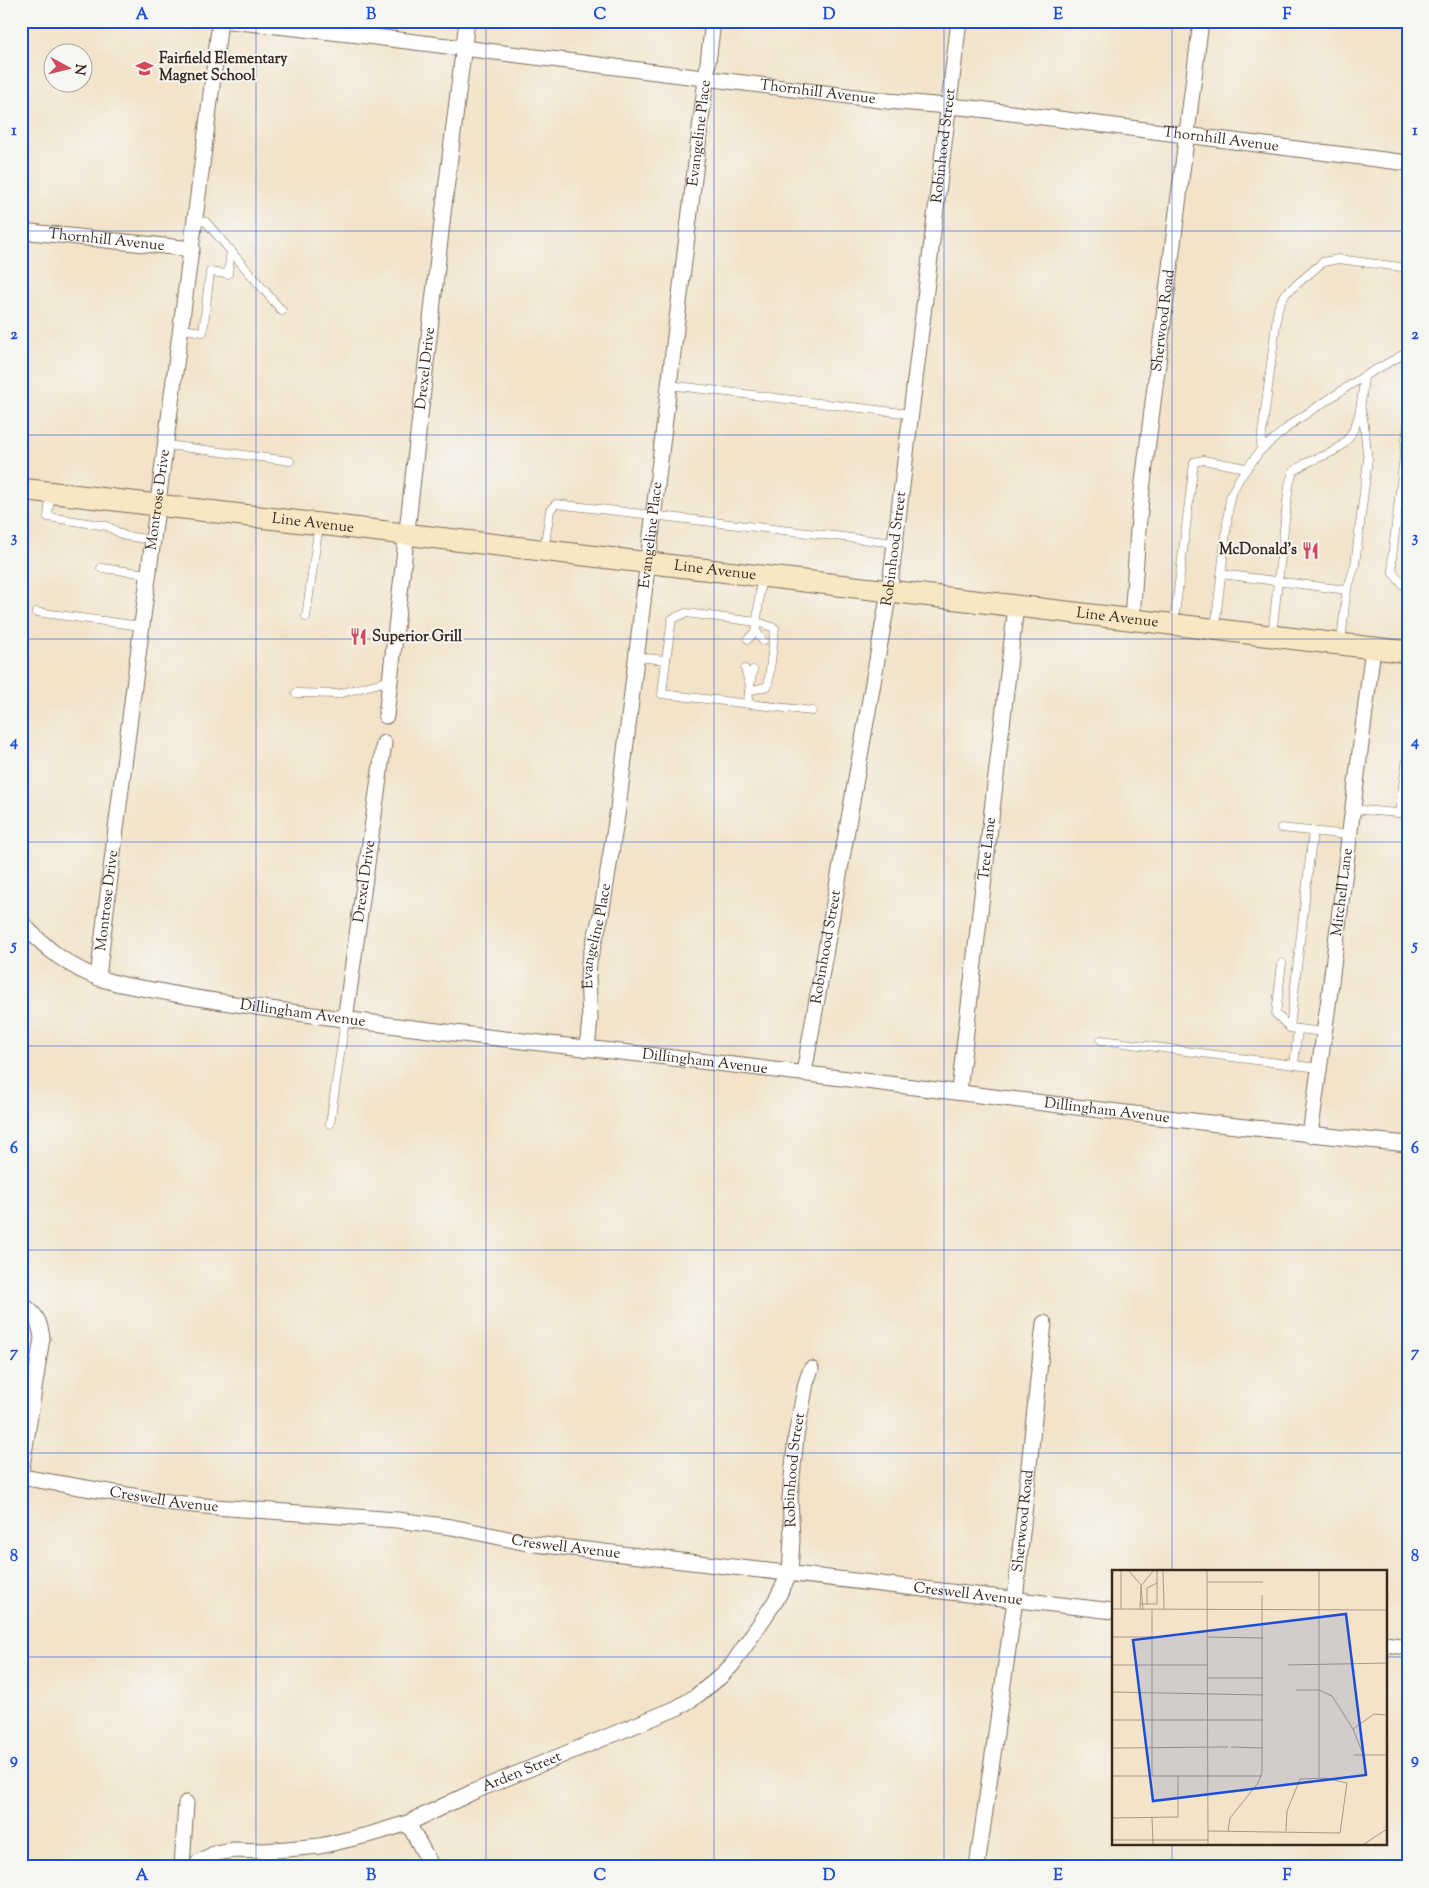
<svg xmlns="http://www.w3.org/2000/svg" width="1429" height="1888" font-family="'Sorts Mill Goudy',serif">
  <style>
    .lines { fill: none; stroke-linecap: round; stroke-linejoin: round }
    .lane-casing { stroke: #7b6b5a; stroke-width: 9 }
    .street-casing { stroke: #7b6b5a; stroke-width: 17 }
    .secondary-casing { stroke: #7b6b5a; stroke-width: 23 }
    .lane { stroke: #fff; stroke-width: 8 }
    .street { stroke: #fff; stroke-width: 15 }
    .secondary { stroke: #f7e8c3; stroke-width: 21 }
    .grid { fill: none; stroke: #1d4ed8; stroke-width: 1; stroke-opacity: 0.55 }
    .labels { text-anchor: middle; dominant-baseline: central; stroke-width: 4; stroke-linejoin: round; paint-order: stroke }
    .poi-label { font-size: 15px; font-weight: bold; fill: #3b2a1e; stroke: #f6f6f2; text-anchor: start }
    .street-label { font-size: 15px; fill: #3b2a1e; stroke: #f6f6f2 }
    .inset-road { fill: none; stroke: #a99985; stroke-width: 1 }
    .view { fill: #1d4ed8; fill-opacity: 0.15; stroke: #1d4ed8; stroke-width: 2.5 }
    .inset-edge { fill: none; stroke: #3b2a1e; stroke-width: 2.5 }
    .neatline { fill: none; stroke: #1d4ed8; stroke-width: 2 }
    .grid-label { font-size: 16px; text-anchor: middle; font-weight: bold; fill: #1d4ed8 }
  </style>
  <rect width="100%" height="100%" fill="#f6f6f2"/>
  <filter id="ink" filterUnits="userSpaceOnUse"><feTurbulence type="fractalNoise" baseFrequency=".02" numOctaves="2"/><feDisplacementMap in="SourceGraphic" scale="10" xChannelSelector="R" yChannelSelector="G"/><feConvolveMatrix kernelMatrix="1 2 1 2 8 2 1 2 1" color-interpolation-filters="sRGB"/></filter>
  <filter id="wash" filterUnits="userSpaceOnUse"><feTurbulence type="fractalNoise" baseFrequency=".0096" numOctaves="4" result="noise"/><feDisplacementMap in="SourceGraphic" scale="20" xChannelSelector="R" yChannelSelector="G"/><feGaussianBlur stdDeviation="1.12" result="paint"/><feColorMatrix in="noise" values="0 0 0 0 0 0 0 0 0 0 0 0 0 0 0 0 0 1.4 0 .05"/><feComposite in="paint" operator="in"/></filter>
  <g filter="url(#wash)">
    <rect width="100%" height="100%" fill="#f2e3c9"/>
  </g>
  <g filter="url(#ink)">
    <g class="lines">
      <defs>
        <g id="lane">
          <polyline points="196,220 206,222 282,311"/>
          <polyline points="182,329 203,332 210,272 228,274 231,250"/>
          <polyline points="669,385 911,414"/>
          <polyline points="1408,423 1392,558 1393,573 1402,584 1408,585"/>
          <polyline points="167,445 290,461"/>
          <polyline points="1260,451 1294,422 1364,376 1408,352"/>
          <polyline points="50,494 48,517 107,526 125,536 154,540"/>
          <polyline points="544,550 550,510 556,504 895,543"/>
          <polyline points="101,568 148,574"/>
          <polyline points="1221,574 1347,590"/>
          <polyline points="36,612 141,626"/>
          <polyline points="306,617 319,524"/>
          <polyline points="1174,623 1194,462 1203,460 1246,468"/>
          <polyline points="1215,629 1230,497 1239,479 1260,451 1278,308 1284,295 1323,262 1338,259 1408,268"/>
          <polyline points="756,631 763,641"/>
          <path d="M1272 635 1289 485 1293 472C1309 458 1322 459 1337 449 1360 434 1362 401 1364 376"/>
          <polyline points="748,639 756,631 761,579"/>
          <path d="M1341 643 1346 594 1355 565 1368 459C1365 442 1366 427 1361 409"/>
          <polyline points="636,657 666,660 662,694 812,711"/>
          <polyline points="666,660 672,619 686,613 757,622 775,628 768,686 749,691 748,704"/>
          <polyline points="745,669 749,682"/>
          <polyline points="749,691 753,670"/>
          <polyline points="296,693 338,694 391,680"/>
          <polyline points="1352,809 1408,814"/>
          <polyline points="1399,813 1408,751"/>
          <polyline points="1281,828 1349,835"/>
          <polyline points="1313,831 1290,1028 1324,1032"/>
          <polyline points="1282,963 1276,1014 1290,1028"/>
          <polyline points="1101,1040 1294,1065 1298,1029"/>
          <polyline points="1294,1065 1319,1068"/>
          <polyline points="330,1124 345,1020"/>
        </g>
        <g id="street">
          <path id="s1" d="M230 21 359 35 888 101 971 108 1408 163"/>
          <path id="s2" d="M21 231 192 249"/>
          <path id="s3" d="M1132 620 1138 530 1142 490 1201 21"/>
          <path id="s4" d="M386 716 443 214 467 21"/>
          <path id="s5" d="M21 922C44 947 69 968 102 979 122 986 143 988 164 992 199 999 234 1004 270 1009 389 1026 510 1040 630 1053 889 1082 1148 1119 1408 1144"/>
          <path id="s6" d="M98 978C135 659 181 340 220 21"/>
          <path id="s7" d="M345 1020 384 743"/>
          <path id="s8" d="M587 1049 590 1019 588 977 589 962 601 915 618 809 713 21"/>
          <path id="s9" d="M804 1073 889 592 959 21"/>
          <path id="s10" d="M959 1091 1016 606"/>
          <path id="s11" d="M1310 1135 1329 998 1373 648"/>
          <path d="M21 1304C36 1313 40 1322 42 1338L21 1473"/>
          <path id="s12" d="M21 1477 174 1503 215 1507 397 1520 452 1527 527 1543 1113 1611"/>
          <polyline points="1385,1644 1408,1647"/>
          <polyline points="408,1823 432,1867"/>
          <polyline points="182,1867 186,1803"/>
          <path id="s13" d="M195 1867 199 1862 216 1853 234 1850 264 1851 320 1846 372 1834 408 1823 475 1791 677 1708 695 1697 720 1677 732 1665 776 1600 790 1573 792 1539 790 1498 796 1436 806 1383 811 1369"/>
          <path id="s14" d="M977 1867 1015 1600 1044 1323"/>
        </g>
        <g id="secondary">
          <path id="s15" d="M21 489 1408 652"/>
        </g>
      </defs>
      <use href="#lane" class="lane-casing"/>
      <use href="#street" class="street-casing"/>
      <use href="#secondary" class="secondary-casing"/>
      <use href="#lane" class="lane"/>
      <use href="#street" class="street"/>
      <use href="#secondary" class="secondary"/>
    </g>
  </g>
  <path class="grid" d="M256 21V1867M486 21V1867M714 21V1867M944 21V1867M1172 21V1572M21 231H1408M21 435H1408M21 639H1408M21 842H1408M21 1046H1408M21 1250H1408M21 1453H1408M21 1657H1113M1385 1657H1408M1172 1844V1867"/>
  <defs>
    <symbol id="school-bare" viewBox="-9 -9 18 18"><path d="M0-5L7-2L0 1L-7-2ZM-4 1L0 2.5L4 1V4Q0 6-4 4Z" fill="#d1495b" stroke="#f6f6f2" stroke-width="2.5" paint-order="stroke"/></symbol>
    <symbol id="restaurant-bare" viewBox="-9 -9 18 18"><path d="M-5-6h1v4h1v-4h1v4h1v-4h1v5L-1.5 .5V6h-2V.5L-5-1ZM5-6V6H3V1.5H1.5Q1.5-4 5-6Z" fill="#d1495b" stroke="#f6f6f2" stroke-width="2.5" paint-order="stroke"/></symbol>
  </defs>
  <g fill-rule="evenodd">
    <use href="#school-bare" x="132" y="56" width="25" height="25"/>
    <use href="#restaurant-bare" x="1298" y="538" width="25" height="25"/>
    <use href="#restaurant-bare" x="346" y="624" width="25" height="25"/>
  </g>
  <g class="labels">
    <g class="poi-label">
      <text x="159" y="59">Fairfield Elementary<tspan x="159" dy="17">Magnet School</tspan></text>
      <text x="1297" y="550" text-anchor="end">McDonald's</text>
      <text x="372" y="637">Superior Grill</text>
    </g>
    <g class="street-label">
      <text stroke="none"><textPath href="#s1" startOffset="592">Thornhill Avenue</textPath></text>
      <text stroke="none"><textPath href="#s8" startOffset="924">Evangeline Place</textPath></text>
      <text stroke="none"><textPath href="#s1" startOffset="998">Thornhill Avenue</textPath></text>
      <text stroke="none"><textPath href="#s9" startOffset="938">Robinhood Street</textPath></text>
      <text stroke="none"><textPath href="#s2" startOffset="86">Thornhill Avenue</textPath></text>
      <text stroke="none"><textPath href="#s3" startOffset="301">Sherwood Road</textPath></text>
      <text stroke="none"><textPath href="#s4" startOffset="350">Drexel Drive</textPath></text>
      <text stroke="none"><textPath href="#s6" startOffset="482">Montrose Drive</textPath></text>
      <text stroke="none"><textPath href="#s15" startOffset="294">Line Avenue</textPath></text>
      <text stroke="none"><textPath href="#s8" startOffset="519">Evangeline Place</textPath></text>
      <text stroke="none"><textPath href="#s9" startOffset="532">Robinhood Street</textPath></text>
      <text stroke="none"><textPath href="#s15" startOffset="699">Line Avenue</textPath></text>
      <text stroke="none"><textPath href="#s15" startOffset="1104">Line Avenue</textPath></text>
      <text stroke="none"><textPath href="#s10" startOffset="244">Tree Lane</textPath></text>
      <text stroke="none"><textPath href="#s7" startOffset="140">Drexel Drive</textPath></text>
      <text stroke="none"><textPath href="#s11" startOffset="245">Mitchell Lane</textPath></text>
      <text stroke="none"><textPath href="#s6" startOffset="78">Montrose Drive</textPath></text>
      <text stroke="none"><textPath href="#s8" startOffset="114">Evangeline Place</textPath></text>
      <text stroke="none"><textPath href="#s9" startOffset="128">Robinhood Street</textPath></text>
      <text stroke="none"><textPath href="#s5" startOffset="304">Dillingham Avenue</textPath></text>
      <text stroke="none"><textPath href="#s5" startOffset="709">Dillingham Avenue</textPath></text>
      <text stroke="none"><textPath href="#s5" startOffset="1114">Dillingham Avenue</textPath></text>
      <text stroke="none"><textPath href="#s13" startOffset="796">Robinhood Street</textPath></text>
      <text stroke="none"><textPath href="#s12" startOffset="145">Creswell Avenue</textPath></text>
      <text stroke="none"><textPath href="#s14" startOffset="349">Sherwood Road</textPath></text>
      <text stroke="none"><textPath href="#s12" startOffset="550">Creswell Avenue</textPath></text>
      <text stroke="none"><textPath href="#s12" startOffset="955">Creswell Avenue</textPath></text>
      <text stroke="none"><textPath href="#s13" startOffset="346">Arden Street</textPath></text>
    </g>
  </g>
  <g transform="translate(1112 1570)">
    <rect width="275" height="275" fill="#f2e3c9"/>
    <path class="inset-road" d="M9 1V39M17 1 29 15M51 1 52 39M95 1 96 274M95 12H151M29 16 41 1M28 34H45V1M35 34V18L45 13M0 39 275 40M28 40 29 16 31 40M40 40V206M0 67H40M95 67 151 68M0 95H95M176 95 275 93M95 108H151M184 120H207L220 126 241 159 251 184M0 122 151 125M0 150H151M241 159 262 144 275 145M119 177 151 178M0 178 116 177M242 185H275M0 206H150M207 208V1M40 247 41 274M0 248 66 247V206M96 261 228 263M116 261 118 248 146 213 150 203V25M174 261 175 241 188 209 213 208 235 213 228 263M0 270H96M252 274 275 259"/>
    <path class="view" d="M234 44 254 205 41 231 21 70Z"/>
    <rect width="275" height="275" class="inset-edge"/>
  </g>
  <rect width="1429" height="1888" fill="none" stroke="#f6f6f2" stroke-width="55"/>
  <g transform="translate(68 68) rotate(97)"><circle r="24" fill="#f6f6f2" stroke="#aba49d"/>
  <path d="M0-4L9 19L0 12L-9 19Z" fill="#d1495b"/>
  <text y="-8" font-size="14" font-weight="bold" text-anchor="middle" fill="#3b2a1e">N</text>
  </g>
  <rect x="28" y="28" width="1374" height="1832" class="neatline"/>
  <g class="grid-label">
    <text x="142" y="19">A</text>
    <text x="371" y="19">B</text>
    <text x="600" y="19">C</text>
    <text x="829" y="19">D</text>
    <text x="1058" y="19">E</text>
    <text x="1287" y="19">F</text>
    <text x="14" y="135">1</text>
    <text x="1415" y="135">1</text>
    <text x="14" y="339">2</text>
    <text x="1415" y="339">2</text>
    <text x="14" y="542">3</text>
    <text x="1415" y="542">3</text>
    <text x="14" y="746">4</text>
    <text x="1415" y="746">4</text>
    <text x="14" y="950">5</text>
    <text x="1415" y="950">5</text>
    <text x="14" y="1153">6</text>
    <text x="1415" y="1153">6</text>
    <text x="14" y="1357">7</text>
    <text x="1415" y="1357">7</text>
    <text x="14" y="1561">8</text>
    <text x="1415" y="1561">8</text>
    <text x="14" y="1764">9</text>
    <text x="1415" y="1764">9</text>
    <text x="142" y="1880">A</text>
    <text x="371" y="1880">B</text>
    <text x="600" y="1880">C</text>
    <text x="829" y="1880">D</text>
    <text x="1058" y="1880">E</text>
    <text x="1287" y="1880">F</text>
  </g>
</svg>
